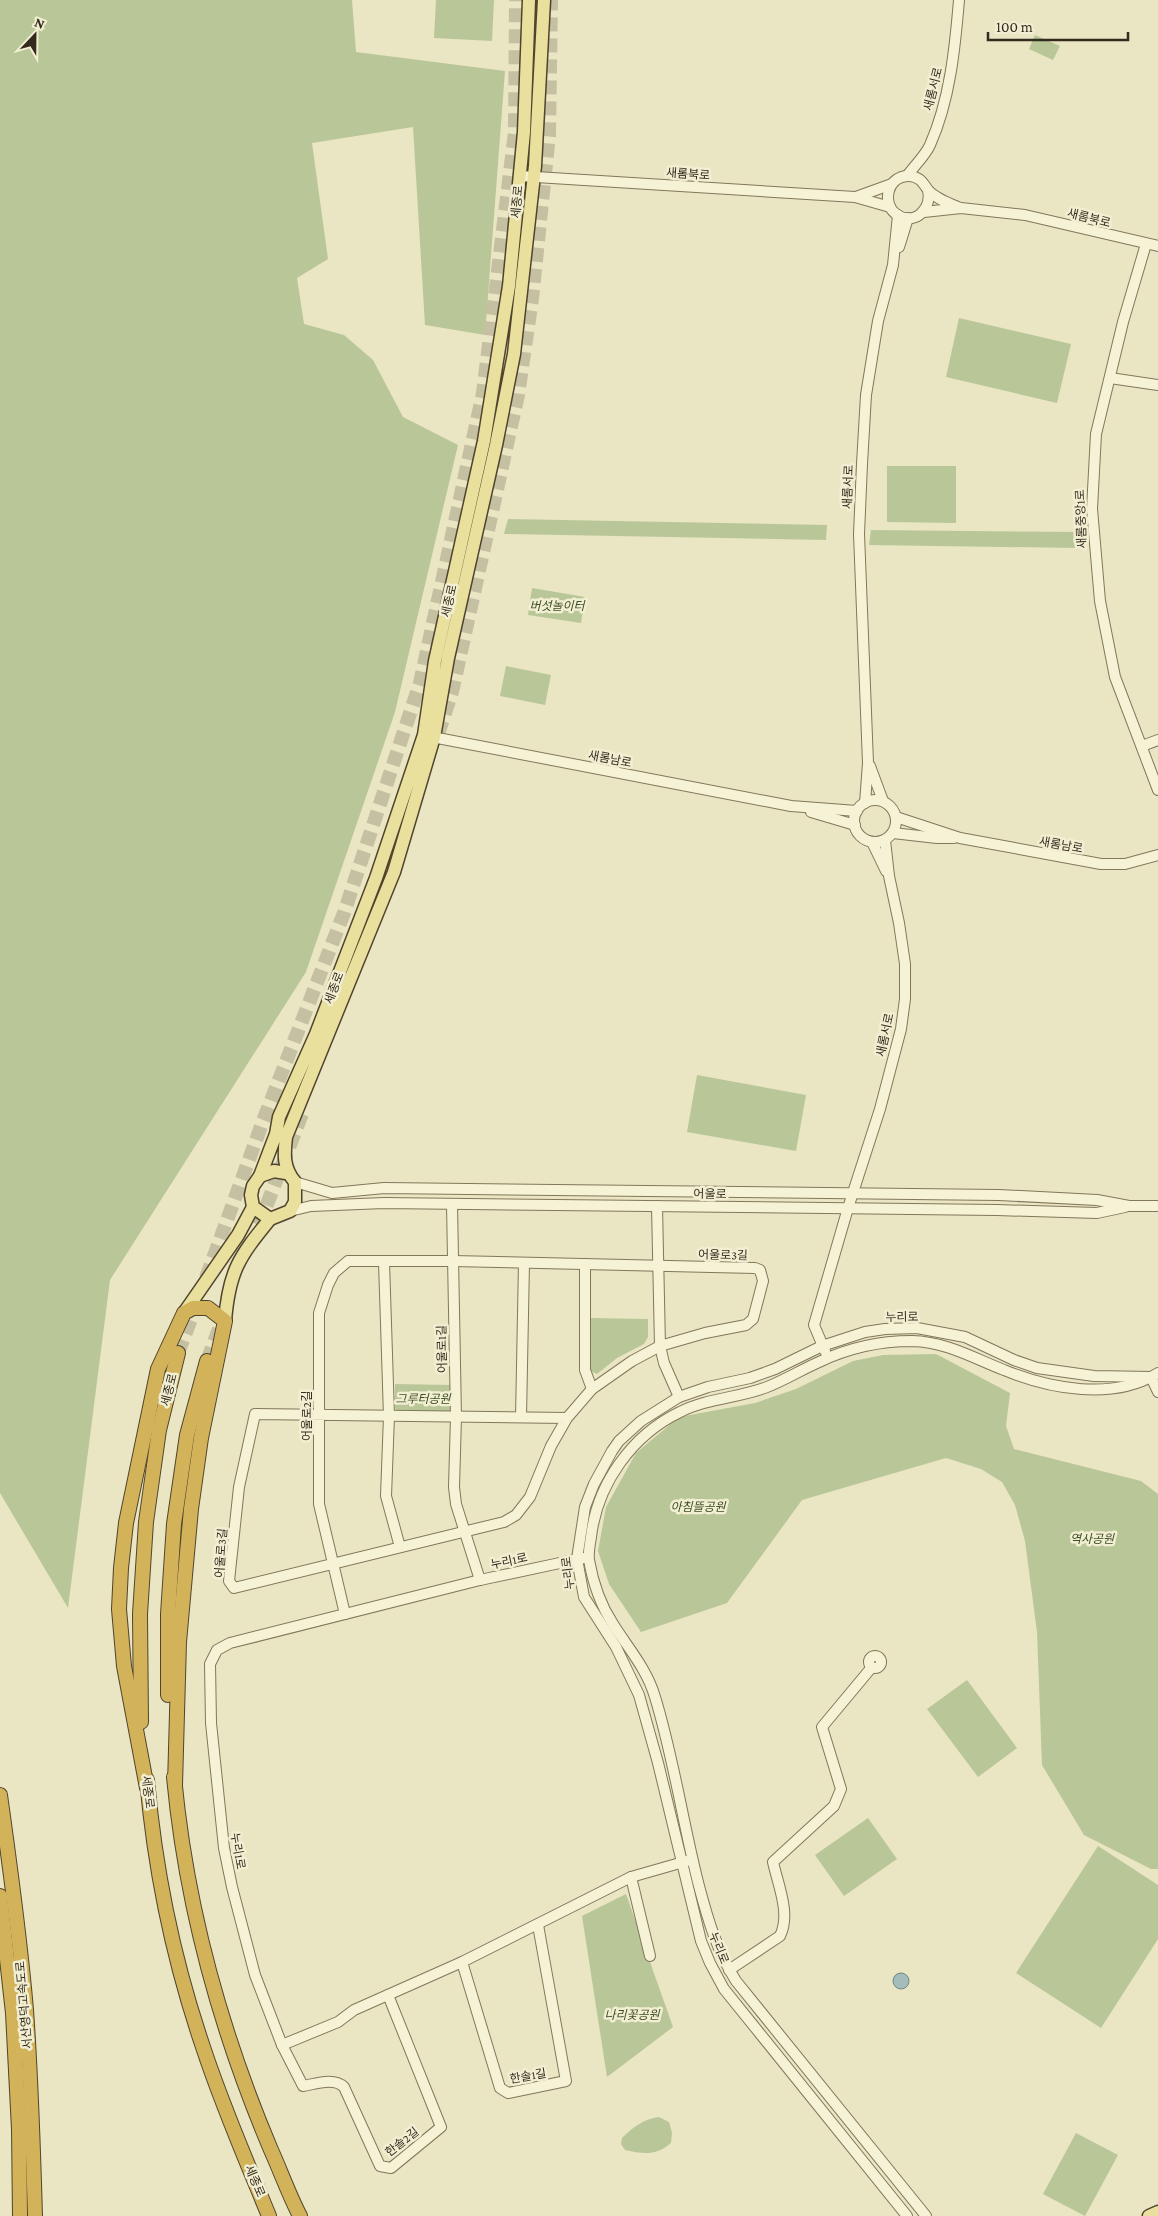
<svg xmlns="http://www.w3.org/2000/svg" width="1158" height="2216" font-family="'Crimson Pro','Noto Sans KR',serif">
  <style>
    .green { fill: #b9c798 }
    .water { fill: #a4bdba; stroke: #6c8a88 }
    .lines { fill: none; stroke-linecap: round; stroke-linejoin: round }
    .highway-tunnel { stroke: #c5c0a2; stroke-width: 14; stroke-dasharray: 14 7; stroke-linecap: butt }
    .minor-casing { stroke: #82775b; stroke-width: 12 }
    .major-casing { stroke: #50442f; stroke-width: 15 }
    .highway-casing { stroke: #50442f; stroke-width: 16 }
    .minor { stroke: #f6f2d5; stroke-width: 10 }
    .major { stroke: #eae09d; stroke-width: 12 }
    .highway { stroke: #d3b35a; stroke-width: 14 }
    .labels { text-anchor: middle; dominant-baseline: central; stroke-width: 5; stroke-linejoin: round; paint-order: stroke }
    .street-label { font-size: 12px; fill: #332c1e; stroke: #f2eed2 }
    .park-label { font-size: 12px; font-style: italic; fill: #3d4e26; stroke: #f2eed2 }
  </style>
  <rect width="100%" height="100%" fill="#eae5c3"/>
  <g class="green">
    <polygon points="0,0 352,0 356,52 505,71 485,335 425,325 413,127 312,143 328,259 297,278 304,324 344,335 373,360 403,417 458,445 395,712 306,972 110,1280 68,1608 0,1493"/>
    <polygon points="436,0 494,0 492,41 434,38"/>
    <polygon points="1035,35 1060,46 1053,60 1029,49"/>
    <polygon points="959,318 1071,344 1057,403 946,377"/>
    <polygon points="887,466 956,466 956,523 887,522"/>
    <polygon points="508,519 827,525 826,540 504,534"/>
    <polygon points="871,530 1079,532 1079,548 869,545"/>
    <polygon points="532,588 585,597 581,623 528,615"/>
    <polygon points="506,666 551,675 545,705 500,696"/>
    <polygon points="697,1075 806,1095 796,1151 687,1132"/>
    <polygon points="591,1318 648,1319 648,1337 644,1344 617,1358 597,1374 590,1371"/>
    <polygon points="936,1354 1010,1393 1006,1426 1014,1449 1141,1481 1158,1494 1158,1869 1151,1869 1084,1835 1042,1765 1037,1632 1025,1541 1015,1505 1002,1482 981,1469 946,1458 802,1500 727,1603 641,1632 609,1584 598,1551 606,1507 636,1453 679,1417 755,1403 796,1389 853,1361 883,1355"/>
    <polygon points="395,1384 451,1385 451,1409 448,1414 400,1414 395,1408"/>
    <polygon points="967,1680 1017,1748 978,1777 927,1709"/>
    <polygon points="868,1818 897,1859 844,1896 815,1855"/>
    <polygon points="1098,1846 1158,1885 1158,1939 1101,2028 1016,1973"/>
    <polygon points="626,1894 673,2027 607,2077 582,1916"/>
    <path d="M659 2117 669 2122 672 2133 671 2143C656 2156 644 2154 625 2150L621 2144 622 2138C633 2127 644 2119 659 2117Z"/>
    <polygon points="1076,2133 1118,2155 1085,2216 1043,2194"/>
  </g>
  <circle class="water" cx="901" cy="1981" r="8"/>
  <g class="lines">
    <g class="highway-tunnel">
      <polyline points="438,734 452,692 518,395 532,299 549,135 551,0"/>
      <polyline points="259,1225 302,1114"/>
      <polyline points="206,1278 263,1121 344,913 420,683 483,393 515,132 516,0"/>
      <polyline points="178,1353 198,1301"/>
      <polyline points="207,1361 219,1329"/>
    </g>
    <defs>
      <g id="minor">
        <polyline points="520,176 855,197 890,207"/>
        <path d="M907 176C914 166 925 156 930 145 950 100 955 48 959 0"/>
        <path d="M928 190C932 207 917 225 899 216 879 205 888 174 910 176 920 177 923 183 928 190 935 198 948 203 958 207"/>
        <polyline points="856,197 892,184"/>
        <polyline points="924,212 961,208 1025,215 1158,246"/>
        <polyline points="1146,244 1123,322 1096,434 1092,509 1100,601 1115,677 1158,790"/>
        <polyline points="899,247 908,218"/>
        <polyline points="1110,378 1158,385"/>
        <polyline points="427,736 791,806 857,811"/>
        <polyline points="1142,746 1158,740"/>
        <polyline points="870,766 883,801"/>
        <circle cx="875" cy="821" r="21"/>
        <polyline points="865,803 868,763 859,534 862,464 866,395 878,321 893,265 898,215"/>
        <polyline points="811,812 855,825"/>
        <polyline points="896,817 960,838 1101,864 1125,864 1158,855"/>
        <polyline points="893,833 937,838 954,838"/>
        <polyline points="872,842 886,871"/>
        <polyline points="295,1182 332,1193 384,1188 999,1195 1097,1200 1129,1206 1158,1206"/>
        <polyline points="452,1204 456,1417 454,1487 456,1504 480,1580"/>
        <polyline points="657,1206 660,1346 664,1363 679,1397"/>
        <polyline points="290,1211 311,1206 384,1203 997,1210 1097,1213 1125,1207"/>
        <polyline points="384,1262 389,1416 386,1496 400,1547"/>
        <polyline points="585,1264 585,1370 592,1389"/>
        <polyline points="825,1351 814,1325 848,1208 880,1109 901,1029 905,999 905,964 899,923 889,876 885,840"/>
        <polyline points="1151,1377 1158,1392"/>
        <polyline points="521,1417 524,1263"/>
        <path d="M345 1614 319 1504V1313L328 1285 334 1273 348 1261H452L755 1268 760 1270 763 1281 753 1319 746 1325 705 1333 660 1346 632 1361 592 1389 567 1418 551 1446 530 1497 516 1515 504 1522 234 1588 229 1581 239 1487 255 1414C359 1415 463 1417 567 1418"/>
        <circle cx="875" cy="1662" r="6"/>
        <polyline points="631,1877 650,1956"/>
        <polyline points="462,1962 500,2088 508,2093 566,2081 538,1925"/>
        <path d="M729 1970 780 1936C791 1914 778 1885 773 1862L834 1806 841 1789 822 1727 872 1667"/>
        <path d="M388 1995 441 2127 391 2168 380 2166 344 2087C334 2077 315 2084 303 2086L282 2045 255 1975 232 1887 224 1848 211 1723 210 1664 217 1650 230 1643 480 1580 583 1558"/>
        <polyline points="282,2045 338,2022 354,2010 462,1962 631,1877 687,1861"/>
        <polyline points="907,2216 724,1989 710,1963 701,1941 658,1763 639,1695 616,1647 584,1597 577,1559 585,1507 594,1484 612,1451 619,1441 641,1421 679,1397 708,1387 750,1378 775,1369 822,1346 865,1332 885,1329 917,1328 965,1337 1014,1360 1037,1368 1094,1376 1151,1377"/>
        <path d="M926 2216 736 1981C717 1951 708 1920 699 1886 683 1824 674 1759 655 1697 647 1669 628 1648 613 1624 600 1604 593 1583 589 1560 588 1552 590 1544 591 1537 597 1484 632 1435 680 1412 707 1398 739 1398 767 1387 785 1380 801 1370 819 1362 848 1348 880 1341 912 1341 947 1342 973 1358 1004 1370 1050 1389 1113 1401 1158 1373"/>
      </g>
      <g id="major">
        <path d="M529 0 524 132 509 286 484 441 435 661 424 735 376 878 316 1034 279 1117 276 1134 260 1176 253 1186 251 1195 253 1207 270 1219 290 1211 295 1202V1182C283 1168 284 1154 286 1137L394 872 434 737 448 658 496 445 514 354 535 166 544 0"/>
        <polyline points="260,1176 274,1171 286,1173"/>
        <polyline points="184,1313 238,1235 253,1207"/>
        <path d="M225 1321C229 1271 239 1257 270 1219"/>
        <polyline points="1149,2216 1158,2212"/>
      </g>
      <g id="highway">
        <polyline points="168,1695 168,1614 174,1524 187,1435 207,1361"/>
        <polyline points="141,1722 140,1614 146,1522 159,1430 178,1353"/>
        <path d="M174 1777C186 1905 221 2032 271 2150 281 2172 289 2195 300 2216"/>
        <path d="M147 1780C155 1870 174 1962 203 2047 222 2105 246 2160 269 2216"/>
        <polyline points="147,1788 124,1666 119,1609 121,1568 126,1523 158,1369 184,1313 193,1308 208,1308 225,1321 201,1438 191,1509 179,1642 175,1785"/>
        <path d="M0 1795C10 1866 20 1938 26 2010 31 2079 33 2147 35 2216"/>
        <polyline points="0,1896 13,2013 19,2129 20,2216"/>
      </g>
    </defs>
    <use href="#minor" class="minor-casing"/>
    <use href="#major" class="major-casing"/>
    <use href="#highway" class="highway-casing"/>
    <use href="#minor" class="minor"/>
    <use href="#major" class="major"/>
    <use href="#highway" class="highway"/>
  </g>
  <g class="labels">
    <g class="street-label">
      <text transform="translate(933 89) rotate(-76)">새롬서로</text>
      <text transform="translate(688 174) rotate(4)">새롬북로</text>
      <text transform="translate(517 202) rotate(-85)">세종로</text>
      <text transform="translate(1089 218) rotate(14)">새롬북로</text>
      <text transform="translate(848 487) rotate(-88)">새롬서로</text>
      <text transform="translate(1081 519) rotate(-92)">새롬중앙1로</text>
      <text transform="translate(449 601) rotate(-77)">세종로</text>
      <text transform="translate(610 759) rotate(11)">새롬남로</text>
      <text transform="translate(1061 845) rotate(10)">새롬남로</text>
      <text transform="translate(334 988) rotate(-69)">세종로</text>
      <text transform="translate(885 1035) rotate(-78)">새롬서로</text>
      <text transform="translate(710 1194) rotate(1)">어울로</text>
      <text transform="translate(723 1255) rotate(1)">어울로3길</text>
      <text transform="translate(902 1317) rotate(-1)">누리로</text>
      <text transform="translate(442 1349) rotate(-91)">어울로1길</text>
      <text transform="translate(169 1390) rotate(-76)">세종로</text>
      <text transform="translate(307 1416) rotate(-90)">어울로2길</text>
      <text transform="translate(221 1553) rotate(-86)">어울로3길</text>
      <text transform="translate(509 1561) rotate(-12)">누리1로</text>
      <text transform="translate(568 1573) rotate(-97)">누리로</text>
      <text transform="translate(148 1792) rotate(83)">세종로</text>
      <text transform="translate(238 1851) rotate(80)">누리1로</text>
      <text transform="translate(719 1948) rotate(68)">누리로</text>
      <text transform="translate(24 2005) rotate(-95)">서산영덕고속도로</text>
      <text transform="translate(528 2076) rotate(-10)">한솔1길</text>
      <text transform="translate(402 2142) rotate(-38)">한솔2길</text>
      <text transform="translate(255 2181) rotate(67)">세종로</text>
    </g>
    <g class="park-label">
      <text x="557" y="606">버섯놀이터</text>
      <text x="423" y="1399">그루터공원</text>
      <text x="698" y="1507">아침뜰공원</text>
      <text x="1092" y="1539">역사공원</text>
      <text x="632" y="2015">나리꽃공원</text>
    </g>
  </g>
  <g transform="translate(35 35) rotate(22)" stroke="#f2eed2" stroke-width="4" paint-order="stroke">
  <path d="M0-4L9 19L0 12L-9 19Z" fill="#332c1e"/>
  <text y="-8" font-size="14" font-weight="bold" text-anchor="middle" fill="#332c1e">N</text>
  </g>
  <path d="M988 32v8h140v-8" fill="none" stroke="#332c1e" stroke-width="2.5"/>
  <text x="996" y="32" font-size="15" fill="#332c1e" stroke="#f2eed2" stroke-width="4" paint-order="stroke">100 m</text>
</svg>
